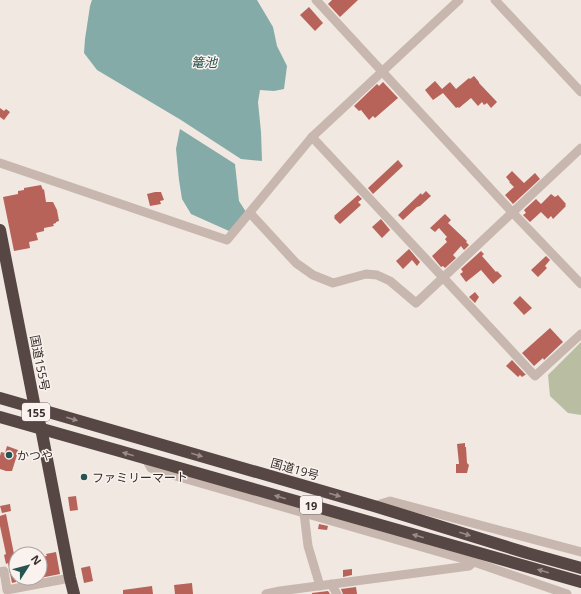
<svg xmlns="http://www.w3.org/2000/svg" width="581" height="594" font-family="'Open Sans','Noto Sans JP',sans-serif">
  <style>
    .green { fill: #b9bea3 }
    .water { fill: #84aba7 }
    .building { fill: #b86359 }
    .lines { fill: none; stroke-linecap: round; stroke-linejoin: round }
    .street { stroke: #c8b7af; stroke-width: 9 }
    .highway { stroke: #574744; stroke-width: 12 }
    .oneway { fill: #988b88 }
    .poi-dot { fill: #265451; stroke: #f9f2ee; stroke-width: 1.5 }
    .labels { text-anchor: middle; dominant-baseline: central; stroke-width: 3; stroke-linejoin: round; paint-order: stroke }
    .shield { fill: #f9f2ee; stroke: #726966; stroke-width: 1 }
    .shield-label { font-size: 11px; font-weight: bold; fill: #382e2c }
    .street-label { font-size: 12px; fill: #382e2c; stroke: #f9f2ee }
    .poi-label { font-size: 12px; fill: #382e2c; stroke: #f9f2ee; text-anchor: start }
    .water-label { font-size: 13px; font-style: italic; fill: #265451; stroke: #f9f2ee }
  </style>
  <rect width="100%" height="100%" fill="#f1e8e2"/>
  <polygon class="green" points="581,342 581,415 568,413 550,396 548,375"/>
  <g class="water">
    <polygon points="92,0 257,0 273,27 277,46 287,66 284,89 274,91 260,90 258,102 261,132 262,161 241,159 181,120 97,70 84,53 85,39 90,6"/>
    <polygon points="180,129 235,164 239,201 246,212 229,231 191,214 182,199 179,180 176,149"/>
  </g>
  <g class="building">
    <polygon points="332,0 358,0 340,17 328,4"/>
    <polygon points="309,7 323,23 315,31 300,15"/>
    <polygon points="474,76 479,82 479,83 497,102 491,108 487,103 484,105 482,102 478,106 471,98 459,108 458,107 456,108 443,93 433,100 425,90 435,81 442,89 450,82 456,89 469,78 470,79"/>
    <polygon points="383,82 398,98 375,118 373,116 369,120 361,110 359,111 354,106 377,84 379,86"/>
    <polygon points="0,108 4,111 6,109 10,112 4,120 0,117"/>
    <polygon points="398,160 403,166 373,194 368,188"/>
    <polygon points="512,171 524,183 535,173 540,179 513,204 505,195 514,187 509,182 510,182 506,177"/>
    <polygon points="41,185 43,190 44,189 46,202 53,202 57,210 59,221 56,222 56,223 53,224 54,226 44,228 44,231 36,233 38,240 29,242 30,248 14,251 3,197 18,194 18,191 24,190 24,188"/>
    <polygon points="426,191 431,196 420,206 417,207 403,220 398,215 421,193 422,195"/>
    <polygon points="155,192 161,192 164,200 160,201 161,204 150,206 147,194"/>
    <polygon points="551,194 555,197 558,195 566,204 565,205 566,206 553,219 551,216 548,219 541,212 530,222 523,215 526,213 524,210 536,199 541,204"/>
    <polygon points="358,195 362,199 358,202 361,205 340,224 334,218 335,217 334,216"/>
    <polygon points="445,214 451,220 448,223 467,241 466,242 469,245 464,250 461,246 453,255 456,258 445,268 443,266 441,267 432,256 447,242 445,239 447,237 439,228 435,232 430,228"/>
    <polygon points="381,219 390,230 382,238 372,227"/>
    <polygon points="409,249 420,262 417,266 412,260 403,269 396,261"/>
    <polygon points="481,251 484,254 482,256 496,272 497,271 502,276 493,284 481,270 466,282 460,274 463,272 461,269"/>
    <polygon points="546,256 550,260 545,266 547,268 538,277 531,270"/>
    <polygon points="475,292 479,297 475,303 469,297"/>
    <polygon points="520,296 532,308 524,315 513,303"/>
    <polygon points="550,328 563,342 544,360 543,358 534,366 522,353"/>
    <polygon points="512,360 526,375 525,375 522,377 520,375 518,377 506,366"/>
    <polygon points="465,443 465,447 466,447 467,463 469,465 467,473 456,473 456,464 459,464 457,444"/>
    <polygon points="7,446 18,450 16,455 17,455 12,471 6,471 0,469 0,456 1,452 5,453"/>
    <polygon points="76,496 78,510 70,511 68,497"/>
    <polygon points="10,504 11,511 2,513 0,506"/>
    <polygon points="6,514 16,564 16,582 12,583 8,563 6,564 4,555 6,554 0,526 0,516"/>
    <polygon points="319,524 328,526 327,530 318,529"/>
    <polygon points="56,552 60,574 40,578 40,557 47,556 46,554"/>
    <polygon points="90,566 93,581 84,583 81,568"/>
    <polygon points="352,569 352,575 343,577 343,570"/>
    <polygon points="192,583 193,594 175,594 174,585"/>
    <polygon points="152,586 153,594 123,594 123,590"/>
    <polygon points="356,587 357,594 343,594 341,589"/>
    <polygon points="328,591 330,594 312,594 312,593"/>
  </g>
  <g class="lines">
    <g class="street">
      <polyline points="316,0 512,212 581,284"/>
      <polyline points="495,0 581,92"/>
      <polyline points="312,137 535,376 581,334"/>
      <polyline points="0,163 227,240 312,137 459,0"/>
      <polyline points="250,213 296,263 313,275 333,283 366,274 377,275 390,281 416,303 581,148"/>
      <polyline points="146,459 151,468 162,472 474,562 567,594"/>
      <polyline points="374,506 390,501 581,552"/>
      <polyline points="304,513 308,546 320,586"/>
      <polyline points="0,572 4,571 7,590 70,578"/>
      <polyline points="331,584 337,594"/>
      <polyline points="266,594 280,591 469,566 474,562"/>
    </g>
    <g class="highway">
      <polyline points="0,230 35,408 41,428 70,578 74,594"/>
      <polyline points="0,398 374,506 527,553 581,568"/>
      <polyline points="0,417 581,582"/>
    </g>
  </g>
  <defs><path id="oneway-solid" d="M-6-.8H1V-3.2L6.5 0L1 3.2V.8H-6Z"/></defs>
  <g class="oneway">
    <use href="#oneway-solid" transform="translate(72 419) rotate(16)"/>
    <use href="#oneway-solid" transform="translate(128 454) rotate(-164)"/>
    <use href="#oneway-solid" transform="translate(197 455) rotate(16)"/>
    <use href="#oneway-solid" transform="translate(335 495) rotate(16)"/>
    <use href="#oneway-solid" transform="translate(280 497) rotate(-164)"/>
    <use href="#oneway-solid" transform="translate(465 534) rotate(17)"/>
    <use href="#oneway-solid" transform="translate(418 536) rotate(-164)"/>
    <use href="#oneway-solid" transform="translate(543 571) rotate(-164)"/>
  </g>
  <g class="poi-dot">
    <circle cx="9" cy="455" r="4"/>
    <circle cx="84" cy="477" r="4"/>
  </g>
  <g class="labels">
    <g class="shield">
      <rect x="22" y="403" width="28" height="18" rx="3"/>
      <rect x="300" y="496" width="22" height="18" rx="3"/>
    </g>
    <g class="shield-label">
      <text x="36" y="412">155</text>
      <text x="311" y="505">19</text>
    </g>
    <g class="street-label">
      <text transform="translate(40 363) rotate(79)">国道155号</text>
      <text transform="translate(295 469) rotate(16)">国道19号</text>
    </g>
    <g class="poi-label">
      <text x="17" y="455">かつや</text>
      <text x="92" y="477">ファミリーマート</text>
    </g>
    <g class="water-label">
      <text x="204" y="62">篭池</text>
    </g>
  </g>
  <g transform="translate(28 566) rotate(54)"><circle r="19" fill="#f9f2ee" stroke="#aca4a0"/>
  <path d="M0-3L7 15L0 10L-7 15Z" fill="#265451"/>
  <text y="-6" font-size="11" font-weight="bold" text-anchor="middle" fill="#382e2c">N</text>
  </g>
</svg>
